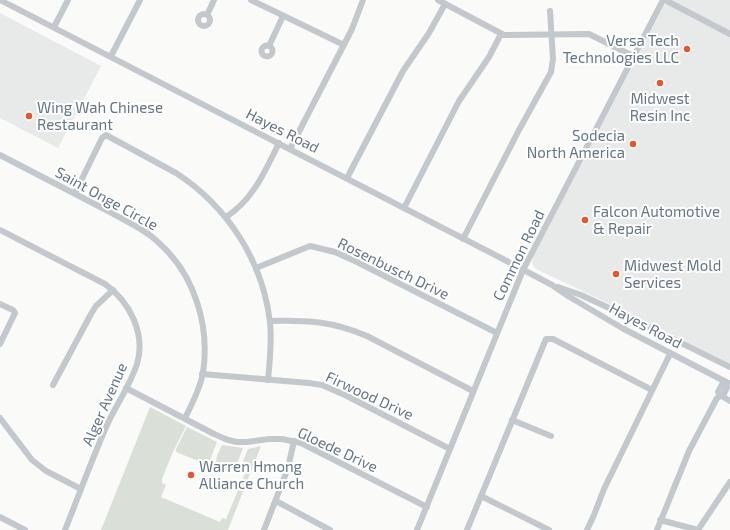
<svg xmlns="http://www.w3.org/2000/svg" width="730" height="530" font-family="'Exo 2',sans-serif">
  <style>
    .built { fill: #e8e9e9 }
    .green { fill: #dadfd7 }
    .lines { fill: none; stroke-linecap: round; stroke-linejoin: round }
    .minor { stroke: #c3c8cc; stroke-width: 6 }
    .poi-dot { fill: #e4572e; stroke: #fff; stroke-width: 1.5 }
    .labels { text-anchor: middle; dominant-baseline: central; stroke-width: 4; stroke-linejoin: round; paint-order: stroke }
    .poi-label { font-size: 15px; fill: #657683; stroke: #fff; text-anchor: start }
    .street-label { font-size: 15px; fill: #657683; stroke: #fff }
  </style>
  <rect width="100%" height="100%" fill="#fafaf8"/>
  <g class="built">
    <polygon points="667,0 730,0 730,364 654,325 538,270 535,268 532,263 533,257"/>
    <polygon points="0,13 101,66 58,148 0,118"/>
  </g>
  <g class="green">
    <polygon points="150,407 186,426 172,454 162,479 162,483 166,485 161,497 220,522 222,518 226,519 249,464 243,461 248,449 261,446 228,530 101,530"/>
    <polygon points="187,427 217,442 208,465 176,452 176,449"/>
    <path d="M222 445 243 448 235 469 232 471C228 471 226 470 223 469 211 463 218 454 222 445Z"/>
  </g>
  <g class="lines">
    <g class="minor">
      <polyline points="0,0 501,258 552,285 568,296 622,328 730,384"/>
      <polyline points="251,0 344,45"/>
      <polyline points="438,0 504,35 589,34 633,56"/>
      <polyline points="665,0 730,34"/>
      <circle cx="204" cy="20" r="6"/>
      <polyline points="207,15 214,0"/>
      <polyline points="54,27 68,0"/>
      <circle cx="267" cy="51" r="5.5"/>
      <polyline points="269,46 283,16"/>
      <polyline points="111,56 140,0"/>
      <polyline points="290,149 352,29 363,0"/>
      <path d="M0 155C36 174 72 192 108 211 125 221 145 229 159 243 195 275 210 326 203 373 200 389 192 404 185 418"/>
      <polyline points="347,178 403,71 429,33 445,4"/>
      <path d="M75 193 102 138 106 135 176 173C227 206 263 261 270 322 272 342 270 361 268 380"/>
      <polyline points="404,208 459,101 489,57 501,34"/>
      <path d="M226 217C253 200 265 171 279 143"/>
      <path d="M0 230 105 284C130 302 146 334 137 364 130 386 116 405 107 425 92 459 79 495 65 530"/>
      <polyline points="463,239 519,130 551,72 553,59 550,11"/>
      <polyline points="256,268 310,246 335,252 357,262 497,333"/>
      <polyline points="558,287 581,295 635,320 730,367"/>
      <polyline points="0,304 13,310 15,313 0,344"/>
      <path d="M270 321C307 320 332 321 367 336L473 391"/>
      <polyline points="202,374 309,383 322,385 345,395 450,449"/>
      <polyline points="53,385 91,314 96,306 113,290"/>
      <polyline points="126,388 214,434 228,440 237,442 247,442 269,439 282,439 301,443 427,507"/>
      <polyline points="720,395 718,392 724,381"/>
      <polyline points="720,395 730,401"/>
      <polyline points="0,418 32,460 46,471 81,489"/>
      <polyline points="512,420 551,436"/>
      <polyline points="481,496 549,530"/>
      <polyline points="276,501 330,530"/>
      <polyline points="0,517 25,530"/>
      <polyline points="660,520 698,530"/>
      <polyline points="264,530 288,468 294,441"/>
      <polyline points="417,530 523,270 663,0"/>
      <polyline points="467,530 546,339 553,339 652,390"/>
      <polyline points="587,530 594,515 604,489 670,354"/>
      <polyline points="657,530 689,451 717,398 724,394 729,383"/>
      <polyline points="698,530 730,482"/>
    </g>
  </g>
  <g class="poi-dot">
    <circle cx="687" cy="49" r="4"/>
    <circle cx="660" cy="83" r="4"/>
    <circle cx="29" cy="116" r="4"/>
    <circle cx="633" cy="144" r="4"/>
    <circle cx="585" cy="220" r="4"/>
    <circle cx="616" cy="274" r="4"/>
    <circle cx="191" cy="475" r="4"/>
  </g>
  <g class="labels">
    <g class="poi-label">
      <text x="679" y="40" text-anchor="end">Versa Tech<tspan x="679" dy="17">Technologies LLC</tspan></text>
      <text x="660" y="98" text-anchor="middle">Midwest<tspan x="660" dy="17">Resin Inc</tspan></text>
      <text x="37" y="107">Wing Wah Chinese<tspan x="37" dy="17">Restaurant</tspan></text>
      <text x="625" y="135" text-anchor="end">Sodecia<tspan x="625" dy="17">North America</tspan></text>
      <text x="593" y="211">Falcon Automotive<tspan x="593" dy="17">&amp; Repair</tspan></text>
      <text x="624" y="265">Midwest Mold<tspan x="624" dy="17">Services</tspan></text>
      <text x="199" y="466">Warren Hmong<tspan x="199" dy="17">Alliance Church</tspan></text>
    </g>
    <g class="street-label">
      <text transform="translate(283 130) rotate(27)">Hayes Road</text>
      <text transform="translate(107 198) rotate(29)">Saint Onge Circle</text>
      <text transform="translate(518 255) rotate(-64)">Common Road</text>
      <text transform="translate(394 268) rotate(26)">Rosenbusch Drive</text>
      <text transform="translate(646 325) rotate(28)">Hayes Road</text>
      <text transform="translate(370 395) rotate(25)">Firwood Drive</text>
      <text transform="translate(104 404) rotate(-66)">Alger Avenue</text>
      <text transform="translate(338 449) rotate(25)">Gloede Drive</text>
    </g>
  </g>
</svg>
